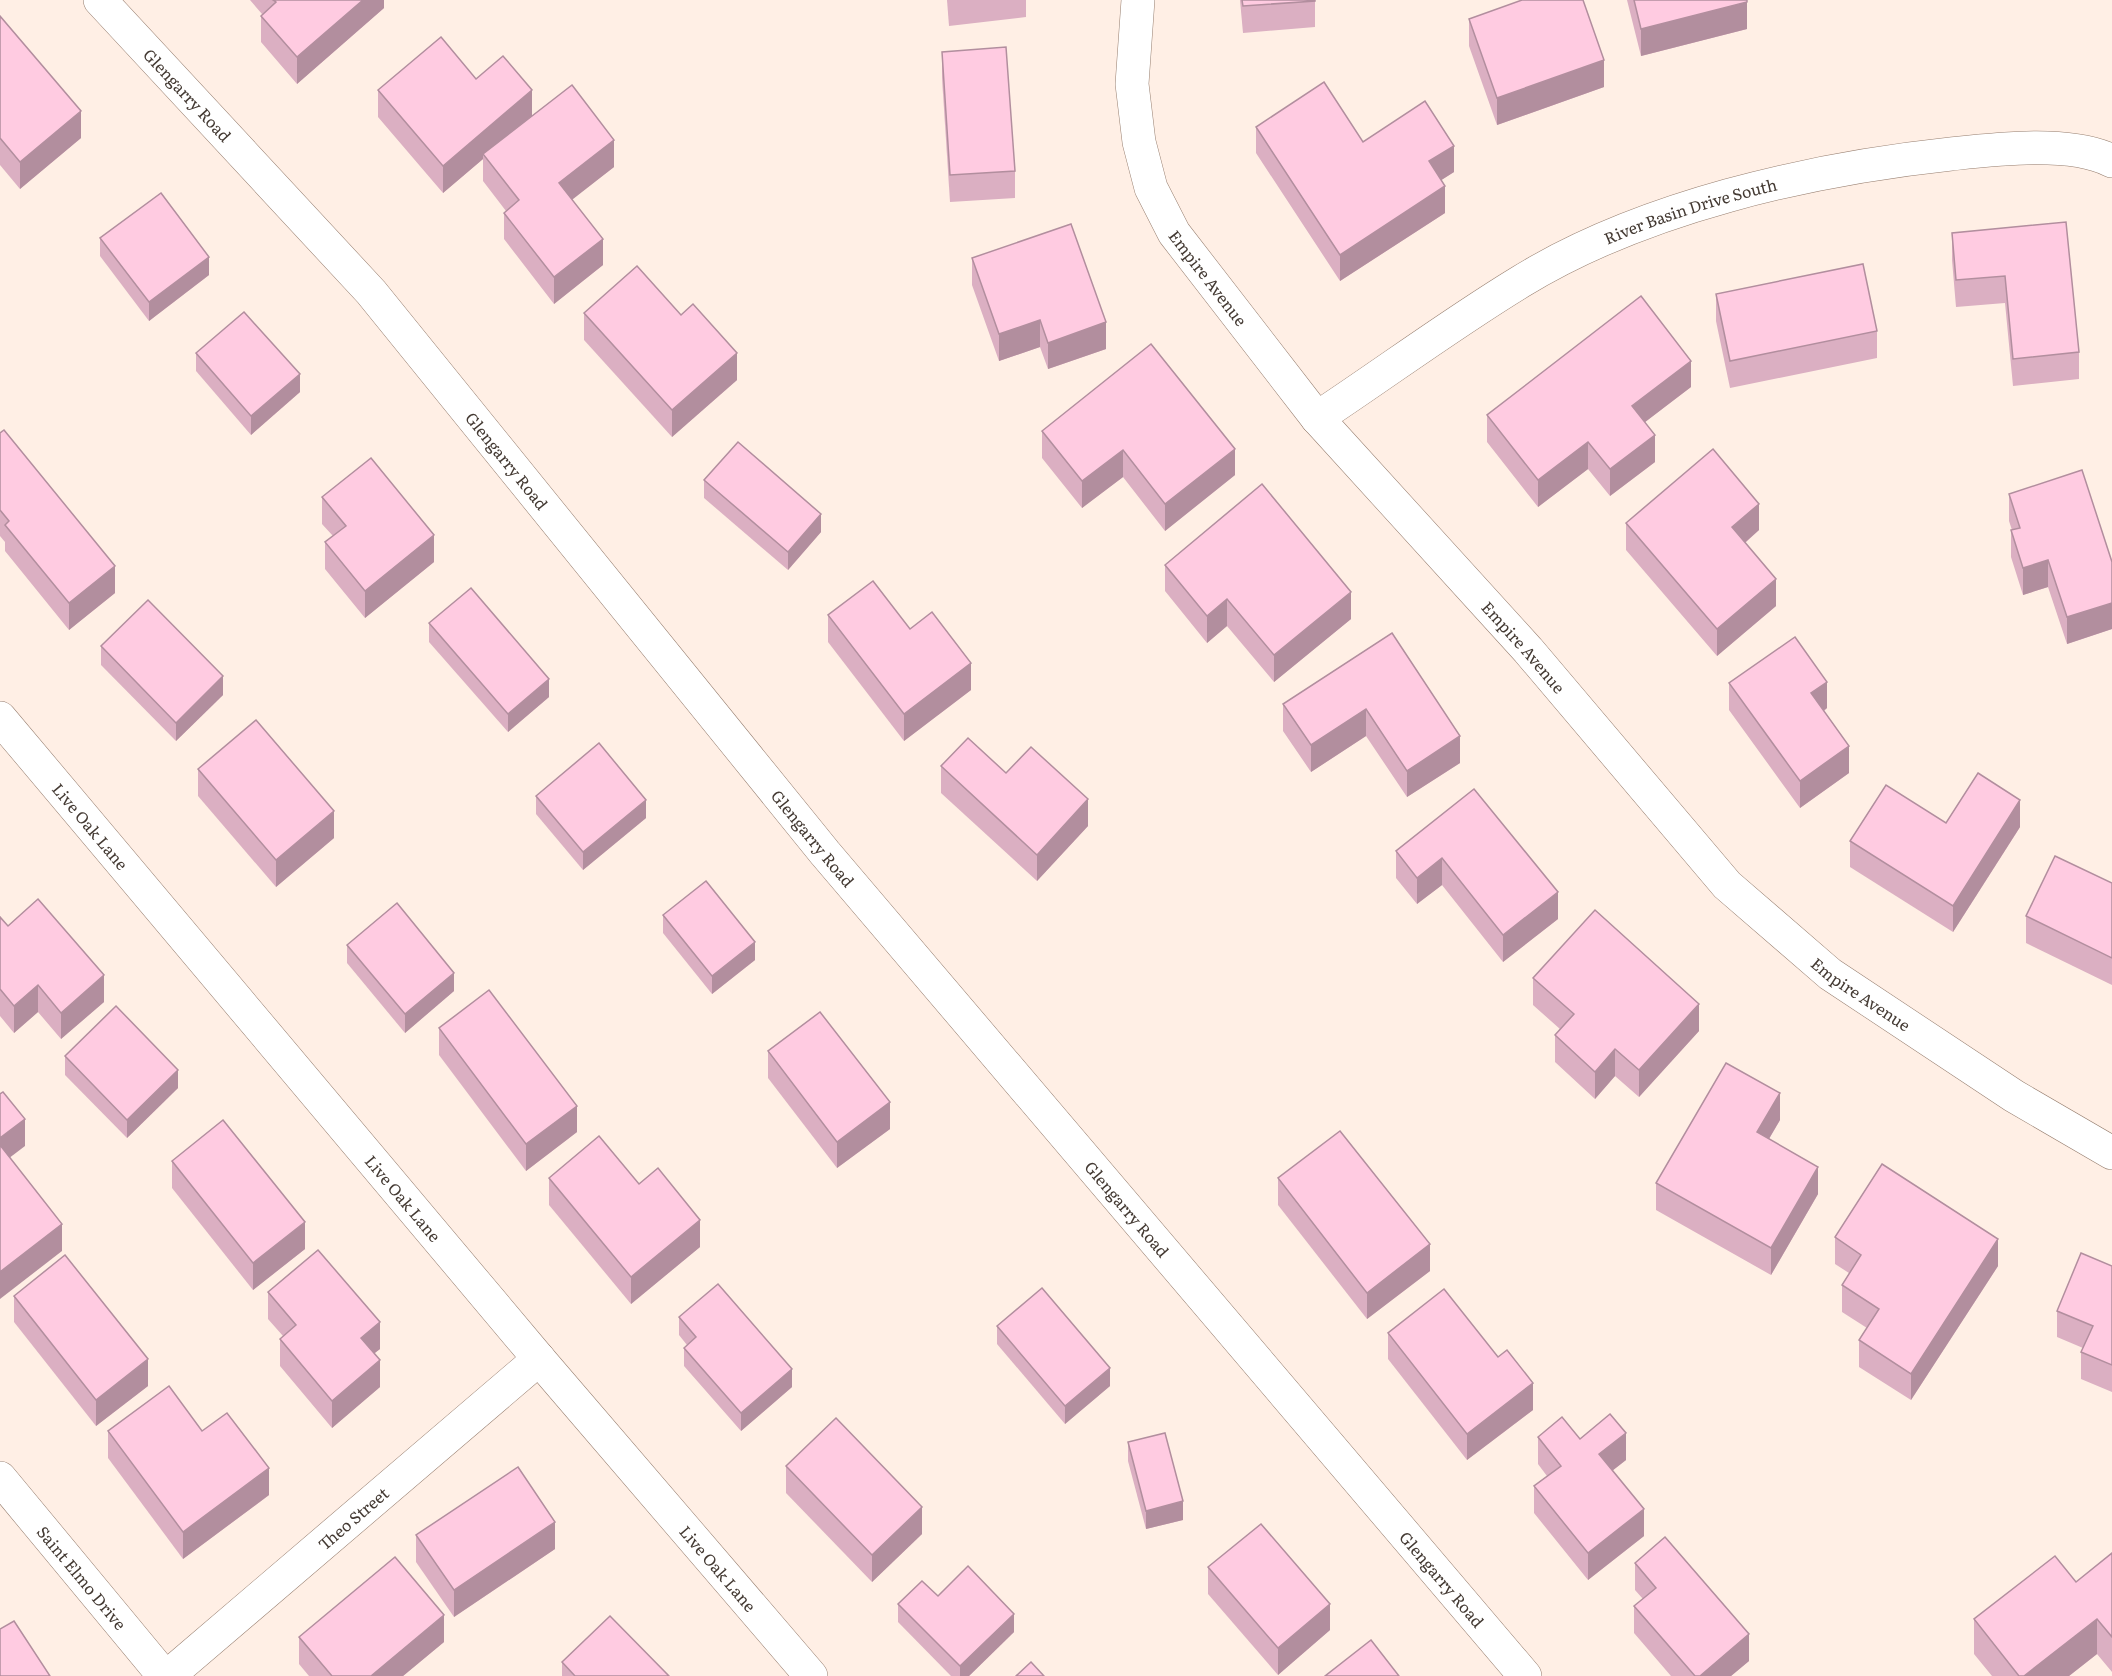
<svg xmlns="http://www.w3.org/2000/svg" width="2112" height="1676" font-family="Literata,serif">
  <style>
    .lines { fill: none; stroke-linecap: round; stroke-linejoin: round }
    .street-casing { stroke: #967e6f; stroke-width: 34 }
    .street { stroke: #fff; stroke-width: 33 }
    .wall { fill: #dbafc2 }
    .shaded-wall { fill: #b28e9e }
    .building { fill: #ffcbe1; stroke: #b28e9e; stroke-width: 1.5 }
    .labels { text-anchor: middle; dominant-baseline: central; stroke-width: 6; stroke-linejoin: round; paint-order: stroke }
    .street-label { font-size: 16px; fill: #443a33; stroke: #ffefe5 }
  </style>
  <rect width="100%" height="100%" fill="#ffefe5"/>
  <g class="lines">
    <defs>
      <g id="street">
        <path id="s1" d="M100 0 371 292 825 853 1525 1676"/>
        <path id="s2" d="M1138 0 1132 84 1139 142 1151 188 1174 233 1317 418 1528 650 1727 885 1830 974 2014 1096 2112 1153"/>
        <path id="s3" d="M1317 418C1385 373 1451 324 1520 282 1642 207 1810 169 1951 154 1997 149 2071 140 2112 161"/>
        <path id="s4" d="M0 718 539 1359 811 1676"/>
        <path id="s5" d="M0 1478 164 1676"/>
        <path id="s6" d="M168 1676 539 1359"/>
      </g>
    </defs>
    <use href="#street" class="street-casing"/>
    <use href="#street" class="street"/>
  </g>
  <g class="wall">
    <polygon points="250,0 384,0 384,8 297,84 261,42 261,16 262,14"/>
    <polygon points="947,0 1026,0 1026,17 949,26"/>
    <polygon points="1240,0 1315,0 1315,27 1243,33"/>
    <polygon points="1627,0 1747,0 1747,29 1641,56"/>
    <polygon points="0,16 81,138 20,189 0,165"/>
    <polygon points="1469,19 1604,87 1497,125 1469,46"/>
    <polygon points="942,52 1015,171 1015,198 950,202 942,78"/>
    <polygon points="378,90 532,116 614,167 572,199 603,265 554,304 504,239 504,213 506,211 483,181 483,159 443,193 378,117"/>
    <polygon points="1256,127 1363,142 1454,172 1441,180 1445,213 1340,281 1256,153"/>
    <polygon points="2066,222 2079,352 2079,379 2013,386 2005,303 1956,307 1952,260 1952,233"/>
    <polygon points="100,238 209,275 149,321 100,256"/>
    <polygon points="972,258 1106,349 1048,369 1040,347 999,361 972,285"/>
    <polygon points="1716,294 1877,331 1877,358 1730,388 1716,321"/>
    <polygon points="584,313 737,380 672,437 584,340"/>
    <polygon points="196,353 300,392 251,435 196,371"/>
    <polygon points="1691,387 1645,422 1655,462 1610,496 1588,469 1538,507 1487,442 1487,415"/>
    <polygon points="1042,431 1235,475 1165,531 1123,477 1082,508 1042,458"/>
    <polygon points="0,433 115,593 69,630 5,551 5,542 0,536"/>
    <polygon points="704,480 821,532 788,570 704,498"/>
    <polygon points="2009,494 2112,562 2112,629 2067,644 2048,587 2023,595 2011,557 2011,530 2012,530 2009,521"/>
    <polygon points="322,497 434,562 365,618 325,569 325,542 333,536 322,524"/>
    <polygon points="1626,523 1759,530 1745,543 1776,606 1717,656 1626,550"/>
    <polygon points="1165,565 1351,619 1274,682 1227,626 1207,643 1165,591"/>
    <polygon points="828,615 910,629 971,690 904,741 828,642"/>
    <polygon points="429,623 549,697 508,732 429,642"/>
    <polygon points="1392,633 1460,763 1407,797 1366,736 1311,772 1283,731 1283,704"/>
    <polygon points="101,646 223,695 176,741 101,665"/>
    <polygon points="1729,683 1827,708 1824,711 1849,773 1800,808 1729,710"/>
    <polygon points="941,766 1006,773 1088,826 1037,881 941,793"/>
    <polygon points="198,769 334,838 276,887 198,796"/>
    <polygon points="1474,789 1558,919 1503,962 1442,885 1417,904 1396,878 1396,851"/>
    <polygon points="536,796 646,818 583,870 536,814"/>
    <polygon points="1946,823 2020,827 1953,932 1850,867 1850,841"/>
    <polygon points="2112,883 2112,985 2026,943 2026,916"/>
    <polygon points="663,915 755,960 712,994 663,933"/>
    <polygon points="0,917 8,926 104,1002 61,1039 38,1012 14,1033 0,1016"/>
    <polygon points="347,945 454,991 405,1033 347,963"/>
    <polygon points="1533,978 1699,1031 1639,1097 1615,1076 1595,1099 1555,1062 1555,1035 1560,1029 1533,1005"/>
    <polygon points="439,1028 577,1132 526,1171 439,1055"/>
    <polygon points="768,1051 890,1129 837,1168 768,1078"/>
    <polygon points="65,1056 178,1088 127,1138 65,1075"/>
    <polygon points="1780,1120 1769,1139 1818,1194 1771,1275 1656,1210 1656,1183"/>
    <polygon points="172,1161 305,1249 253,1290 172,1188"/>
    <polygon points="549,1178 639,1184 700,1247 631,1304 549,1205"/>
    <polygon points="1278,1178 1430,1271 1367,1319 1278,1205"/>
    <polygon points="1835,1237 1998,1266 1911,1400 1859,1367 1859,1340 1867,1328 1842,1312 1842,1285 1849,1273 1835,1264"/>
    <polygon points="2112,1266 2112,1392 2081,1379 2081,1352 2083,1348 2057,1337 2057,1311"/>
    <polygon points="268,1292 380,1349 374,1353 380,1387 332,1428 280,1366 280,1339 283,1336 268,1319"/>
    <polygon points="14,1296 148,1386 96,1426 14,1322"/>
    <polygon points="679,1317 792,1387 741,1431 684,1366 684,1348 687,1345 679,1335"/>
    <polygon points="997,1326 1110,1386 1065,1424 997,1344"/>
    <polygon points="1388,1333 1498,1357 1533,1410 1467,1460 1388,1359"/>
    <polygon points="108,1431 202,1431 269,1495 183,1559 108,1458"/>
    <polygon points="1538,1437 1580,1439 1626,1460 1612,1471 1644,1536 1588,1580 1534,1513 1534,1486 1547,1476 1538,1464"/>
    <polygon points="1128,1442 1183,1520 1146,1529 1128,1461"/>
    <polygon points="786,1466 922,1534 872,1582 786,1493"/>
    <polygon points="416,1535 555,1549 454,1617 416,1562"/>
    <polygon points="2112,1553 2112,1672 2097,1654 2069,1676 1992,1676 1974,1654 1974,1619 2076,1582"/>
    <polygon points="1635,1563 1749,1661 1731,1676 1671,1676 1634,1633 1634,1606 1643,1599 1635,1590"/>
    <polygon points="1208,1567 1330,1630 1278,1675 1208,1594"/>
    <polygon points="938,1596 1014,1632 969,1676 951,1676 898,1622 898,1604"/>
    <polygon points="299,1637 444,1642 403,1676 309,1676 299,1664"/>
    <polygon points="562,1662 669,1676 562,1676"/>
  </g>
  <g class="shaded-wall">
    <polygon points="363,0 384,0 384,8 297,84 297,57"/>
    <polygon points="1747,2 1747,29 1641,56 1641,29"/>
    <polygon points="1604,60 1604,87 1497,125 1497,98"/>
    <polygon points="532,90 532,117 483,154 483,159 443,193 443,166"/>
    <polygon points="81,111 81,138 20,189 20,162"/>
    <polygon points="614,140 614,167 559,210 559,183"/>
    <polygon points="1454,146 1454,172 1429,188 1429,161"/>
    <polygon points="1445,186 1445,213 1340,281 1340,255"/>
    <polygon points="603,239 603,265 554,304 554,277"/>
    <polygon points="209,257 209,275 149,321 149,302"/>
    <polygon points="1040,320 1040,347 999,361 999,334"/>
    <polygon points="1106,322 1106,349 1048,369 1048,343"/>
    <polygon points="737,353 737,380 672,437 672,410"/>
    <polygon points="1691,361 1691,387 1632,432 1632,406"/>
    <polygon points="300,374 300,392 251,435 251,416"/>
    <polygon points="1655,435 1655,462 1610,496 1610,469"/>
    <polygon points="1588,442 1588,469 1538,507 1538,480"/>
    <polygon points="1235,449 1235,475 1165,531 1165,504"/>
    <polygon points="1123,450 1123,477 1082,508 1082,481"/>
    <polygon points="1759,504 1759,530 1732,554 1732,527"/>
    <polygon points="821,514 821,532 788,570 788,552"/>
    <polygon points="434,535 434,562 365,618 365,591"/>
    <polygon points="2048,560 2048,587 2023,595 2023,568"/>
    <polygon points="115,566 115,593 69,630 69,603"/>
    <polygon points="1776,579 1776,606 1717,656 1717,629"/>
    <polygon points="1351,592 1351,619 1274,682 1274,655"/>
    <polygon points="1227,599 1227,626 1207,643 1207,616"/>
    <polygon points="2112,603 2112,629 2067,644 2067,617"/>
    <polygon points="971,663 971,690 904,741 904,714"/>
    <polygon points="223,676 223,695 176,741 176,723"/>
    <polygon points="549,679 549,697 508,732 508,714"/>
    <polygon points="1827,682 1827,708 1811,720 1811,693"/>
    <polygon points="1366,709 1366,736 1311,772 1311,745"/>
    <polygon points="1460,736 1460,763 1407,797 1407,771"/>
    <polygon points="1849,746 1849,773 1800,808 1800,781"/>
    <polygon points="1088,799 1088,826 1037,881 1037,855"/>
    <polygon points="646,800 646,818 583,870 583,852"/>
    <polygon points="2020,800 2020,827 1953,932 1953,906"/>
    <polygon points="334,811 334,838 276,887 276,860"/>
    <polygon points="1442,858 1442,885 1417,904 1417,878"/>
    <polygon points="1558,892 1558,919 1503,962 1503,935"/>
    <polygon points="755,942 755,960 712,994 712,976"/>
    <polygon points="454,973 454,991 405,1033 405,1014"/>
    <polygon points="104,975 104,1002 61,1039 61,1013"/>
    <polygon points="38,985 38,1012 14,1033 14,1006"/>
    <polygon points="1699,1004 1699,1031 1639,1097 1639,1070"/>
    <polygon points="1615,1049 1615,1076 1595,1099 1595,1072"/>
    <polygon points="178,1070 178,1088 127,1138 127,1120"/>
    <polygon points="1780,1093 1780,1120 1757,1159 1757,1132"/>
    <polygon points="890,1102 890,1129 837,1168 837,1142"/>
    <polygon points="577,1106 577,1132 526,1171 526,1144"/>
    <polygon points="25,1119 25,1146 0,1165 0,1138"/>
    <polygon points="1818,1167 1818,1194 1771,1275 1771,1248"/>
    <polygon points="700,1220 700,1247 631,1304 631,1277"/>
    <polygon points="305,1222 305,1249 253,1290 253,1263"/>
    <polygon points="62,1224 62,1251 0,1299 0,1272"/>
    <polygon points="1998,1239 1998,1266 1911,1400 1911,1374"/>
    <polygon points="1430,1244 1430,1271 1367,1319 1367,1293"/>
    <polygon points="380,1322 380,1349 361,1364 361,1338"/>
    <polygon points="148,1359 148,1386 96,1426 96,1400"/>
    <polygon points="380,1360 380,1387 332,1428 332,1401"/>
    <polygon points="1110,1368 1110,1386 1065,1424 1065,1406"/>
    <polygon points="792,1369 792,1387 741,1431 741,1413"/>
    <polygon points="1533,1383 1533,1410 1467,1460 1467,1434"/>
    <polygon points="1626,1433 1626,1460 1599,1481 1599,1454"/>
    <polygon points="269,1468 269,1495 183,1559 183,1532"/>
    <polygon points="1183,1501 1183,1520 1146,1529 1146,1511"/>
    <polygon points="922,1507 922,1534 872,1582 872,1555"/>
    <polygon points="1644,1509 1644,1536 1588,1580 1588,1553"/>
    <polygon points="555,1522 555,1549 454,1617 454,1590"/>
    <polygon points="1330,1604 1330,1630 1278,1675 1278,1648"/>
    <polygon points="1014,1614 1014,1632 969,1676 960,1676 960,1666"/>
    <polygon points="444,1615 444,1642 403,1676 371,1676"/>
    <polygon points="2097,1619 2097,1654 2069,1676 2024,1676"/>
    <polygon points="1749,1634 1749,1661 1731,1676 1700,1676"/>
  </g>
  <g class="building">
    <polygon points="273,0 363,0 297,57 261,16 276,2"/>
    <polygon points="1242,0 1315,0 1315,1 1243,6"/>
    <polygon points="1522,0 1583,0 1604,60 1497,98 1469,19"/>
    <polygon points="1634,0 1747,0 1747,2 1641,29"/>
    <polygon points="0,16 81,111 20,162 0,138"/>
    <polygon points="441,37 476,79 503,56 532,90 443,166 378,90"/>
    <polygon points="1006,47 1015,171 950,175 942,52"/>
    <polygon points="1324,82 1363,142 1425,101 1454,146 1429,161 1445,186 1340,255 1256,127"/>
    <polygon points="572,85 614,140 559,183 603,239 554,277 504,213 519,200 483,154"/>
    <polygon points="161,193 209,257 149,302 100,238"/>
    <polygon points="2066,222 2079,352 2013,359 2005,276 1956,280 1952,233"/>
    <polygon points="1071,224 1106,322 1048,343 1040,320 999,334 972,258"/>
    <polygon points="1863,264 1877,331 1730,361 1716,294"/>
    <polygon points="637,266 681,315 693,304 737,353 672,410 584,313"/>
    <polygon points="1641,296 1691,361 1632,406 1655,435 1610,469 1588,442 1538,480 1487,415"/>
    <polygon points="244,312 300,374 251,416 196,353"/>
    <polygon points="1151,344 1235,449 1165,504 1123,450 1082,481 1042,431"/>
    <polygon points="4,430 115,566 69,603 5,525 9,521 0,510 0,433"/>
    <polygon points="738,442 821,514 788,552 704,480"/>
    <polygon points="1713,449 1759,504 1732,527 1776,579 1717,629 1626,523"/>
    <polygon points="371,458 434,535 365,591 325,542 346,526 322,497"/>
    <polygon points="2082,470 2112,562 2112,603 2067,617 2048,560 2023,568 2011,530 2020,528 2009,494"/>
    <polygon points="1262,484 1351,592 1274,655 1227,599 1207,616 1165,565"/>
    <polygon points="873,581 910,629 932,612 971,663 904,714 828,615"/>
    <polygon points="471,588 549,679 508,714 429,623"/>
    <polygon points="148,600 223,676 176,723 101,646"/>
    <polygon points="1392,633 1460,736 1407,771 1366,709 1311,745 1283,704"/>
    <polygon points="1795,637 1827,682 1811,693 1849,746 1800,781 1729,683"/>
    <polygon points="256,720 334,811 276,860 198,769"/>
    <polygon points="968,738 1006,773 1031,747 1088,799 1037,855 941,766"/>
    <polygon points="599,743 646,800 583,852 536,796"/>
    <polygon points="1978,773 2020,800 1953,906 1850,841 1886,785 1946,823"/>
    <polygon points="1474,789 1558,892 1503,935 1442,858 1417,878 1396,851"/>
    <polygon points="2055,856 2112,883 2112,958 2026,916"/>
    <polygon points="706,881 755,942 712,976 663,915"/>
    <polygon points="38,899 104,975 61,1013 38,985 14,1006 0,989 0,917 8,926"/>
    <polygon points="397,903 454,973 405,1014 347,945"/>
    <polygon points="1595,910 1699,1004 1639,1070 1615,1049 1595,1072 1555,1035 1574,1014 1533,978"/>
    <polygon points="489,990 577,1106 526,1144 439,1028"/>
    <polygon points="116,1006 178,1070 127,1120 65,1056"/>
    <polygon points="820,1012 890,1102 837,1142 768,1051"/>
    <polygon points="1726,1063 1780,1093 1757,1132 1818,1167 1771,1248 1656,1183"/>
    <polygon points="3,1092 25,1119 0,1138 0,1094"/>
    <polygon points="223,1120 305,1222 253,1263 172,1161"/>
    <polygon points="1340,1131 1430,1244 1367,1293 1278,1178"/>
    <polygon points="599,1136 639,1184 658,1168 700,1220 631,1277 549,1178"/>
    <polygon points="0,1145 62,1224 0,1272"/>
    <polygon points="1882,1164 1998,1239 1911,1374 1859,1340 1879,1309 1842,1285 1861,1255 1835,1237"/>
    <polygon points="318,1250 380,1322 361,1338 380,1360 332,1401 280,1339 296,1325 268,1292"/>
    <polygon points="2081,1253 2112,1266 2112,1365 2081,1352 2093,1326 2057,1311"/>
    <polygon points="65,1255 148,1359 96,1400 14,1296"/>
    <polygon points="718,1284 792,1369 741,1413 684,1348 696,1337 679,1317"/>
    <polygon points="1042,1288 1110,1368 1065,1406 997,1326"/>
    <polygon points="1444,1289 1498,1357 1507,1350 1533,1383 1467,1434 1388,1333"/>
    <polygon points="169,1386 202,1431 227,1413 269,1468 183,1532 108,1431"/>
    <polygon points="1610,1414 1626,1433 1599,1454 1644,1509 1588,1553 1534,1486 1561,1466 1538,1437 1562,1417 1580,1439"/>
    <polygon points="836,1418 922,1507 872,1555 786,1466"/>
    <polygon points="1165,1433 1183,1501 1146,1511 1128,1442"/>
    <polygon points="518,1467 555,1522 454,1590 416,1535"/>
    <polygon points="1261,1524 1330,1604 1278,1648 1208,1567"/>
    <polygon points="1665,1537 1749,1634 1700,1676 1695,1676 1634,1606 1656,1588 1635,1563"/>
    <polygon points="2112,1553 2112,1637 2097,1619 2024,1676 2019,1676 1974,1619 2055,1556 2076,1582"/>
    <polygon points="395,1557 444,1615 371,1676 332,1676 299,1637"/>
    <polygon points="968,1566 1014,1614 960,1666 898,1604 922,1581 938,1596"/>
    <polygon points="610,1616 669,1676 575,1676 562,1662"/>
    <polygon points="14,1621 50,1676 0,1676 0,1629"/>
    <polygon points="1371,1640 1399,1676 1325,1676"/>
    <polygon points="1031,1662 1044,1676 1016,1676"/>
  </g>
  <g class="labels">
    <g class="street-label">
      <text stroke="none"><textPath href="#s1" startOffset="129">Glengarry Road</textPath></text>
      <text stroke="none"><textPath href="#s3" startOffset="430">River Basin Drive South</textPath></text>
      <text stroke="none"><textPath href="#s2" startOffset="297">Empire Avenue</textPath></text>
      <text stroke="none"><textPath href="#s1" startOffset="615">Glengarry Road</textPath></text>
      <text stroke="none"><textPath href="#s2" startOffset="783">Empire Avenue</textPath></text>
      <text stroke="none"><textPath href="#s4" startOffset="141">Live Oak Lane</textPath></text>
      <text stroke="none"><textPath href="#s1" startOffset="1101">Glengarry Road</textPath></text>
      <text stroke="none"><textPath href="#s2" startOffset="1269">Empire Avenue</textPath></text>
      <text stroke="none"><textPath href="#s4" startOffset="627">Live Oak Lane</textPath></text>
      <text stroke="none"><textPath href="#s1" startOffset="1587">Glengarry Road</textPath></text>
      <text stroke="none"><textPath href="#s6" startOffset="243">Theo Street</textPath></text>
      <text stroke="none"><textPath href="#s4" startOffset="1113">Live Oak Lane</textPath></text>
      <text stroke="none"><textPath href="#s5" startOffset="129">Saint Elmo Drive</textPath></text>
      <text stroke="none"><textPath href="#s1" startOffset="2073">Glengarry Road</textPath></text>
    </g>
  </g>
</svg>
